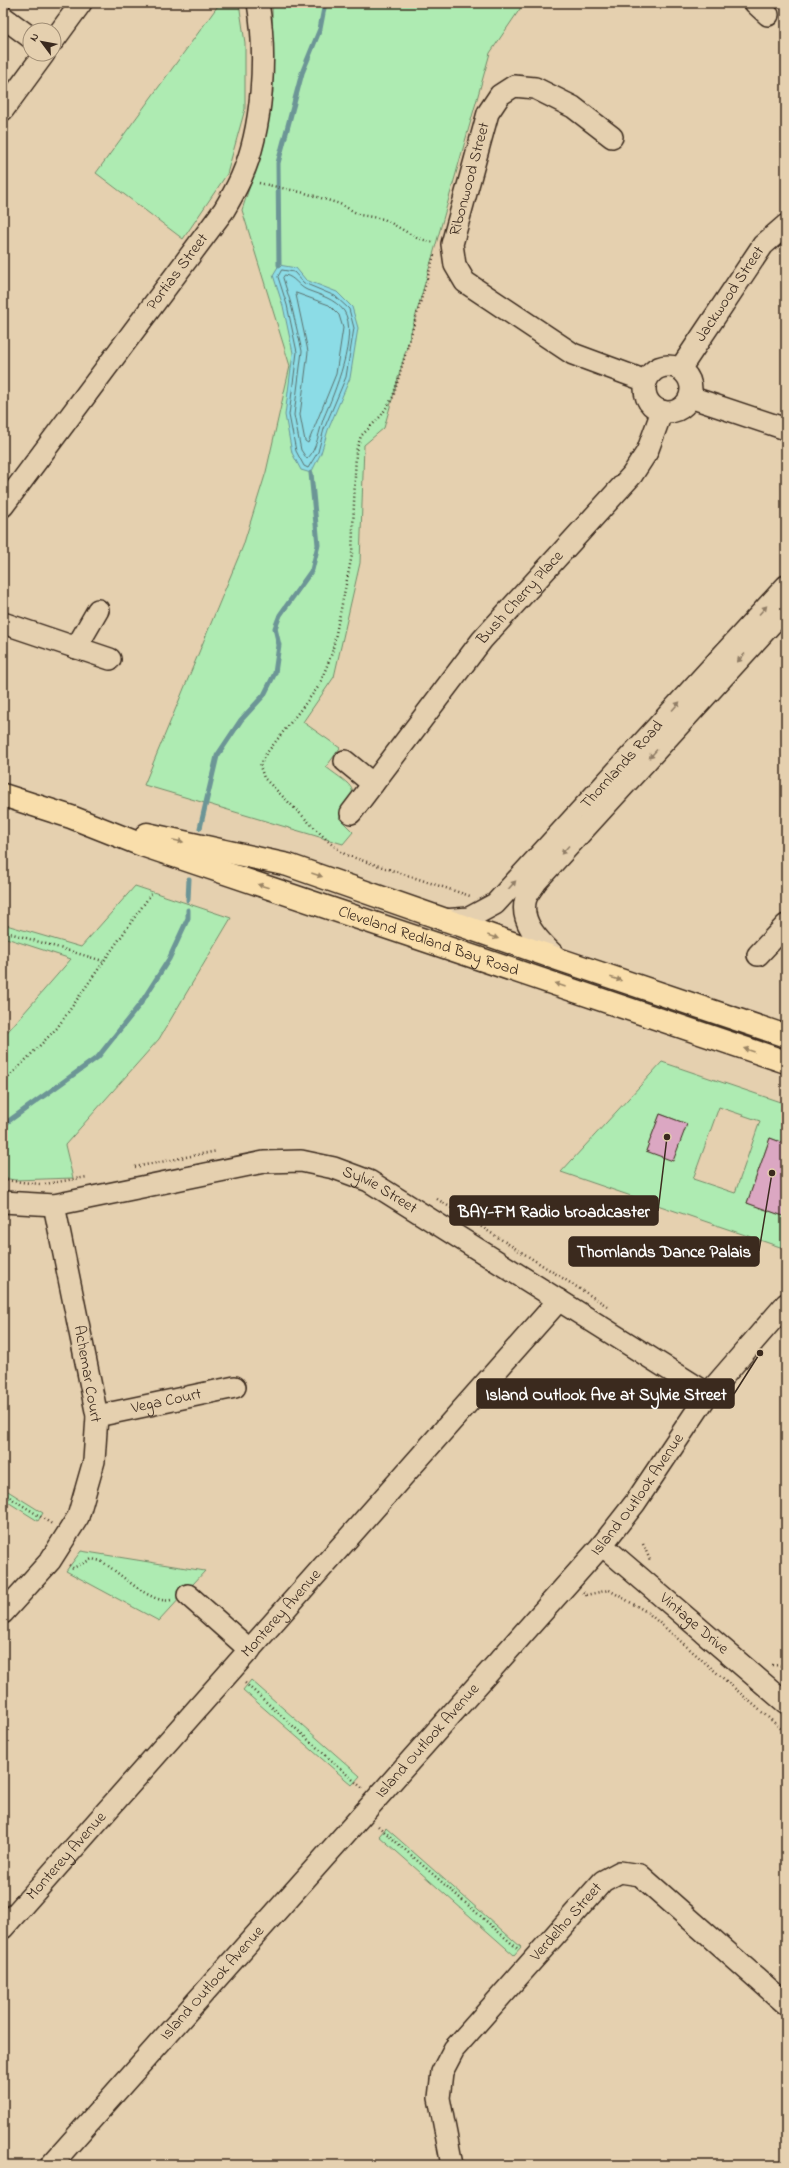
<svg xmlns="http://www.w3.org/2000/svg" width="789" height="2168" font-family="'Indie Flower',sans-serif">
  <style>
    .green { fill: #aeebb2; stroke: #748a68; fill-rule: evenodd }
    .water { fill: #8cdce6; stroke: #6c9596 }
    .lines { fill: none; stroke-linecap: round; stroke-linejoin: round }
    .shore { stroke: #5b716e; stroke-width: 1 }
    .stream { stroke: #6c9596; stroke-width: 5 }
    .building { fill: #dba7c2; stroke: #3b2a1e }
    .minor-casing { stroke: #3b2a1e; stroke-width: 24 }
    .highway-casing { stroke: #3b2a1e; stroke-width: 25 }
    .path { stroke: #3b2a1e; stroke-width: 2.5; stroke-dasharray: 1 3; stroke-linecap: butt }
    .minor { stroke: #e5d0af; stroke-width: 21 }
    .highway { stroke: #f9deab; stroke-width: 22 }
    .oneway { fill: #907d66 }
    .oneway2 { fill: #9a8464 }
    .labels { text-anchor: middle; dominant-baseline: central; stroke-width: 3; stroke-linejoin: round; paint-order: stroke }
    .street-label { font-size: 16px; fill: #3b2a1e; stroke: #e5d0af }
    .leader { fill: none; stroke: #3b2a1e; stroke-width: 1.5 }
    .callout-dot { fill: #3b2a1e; stroke: #e5d0af; stroke-width: 1.5 }
    .callout { fill: #3b2a1e; stroke: #3b2a1e; stroke-width: 1.5 }
    .callout-label { font-size: 17px; text-anchor: middle; font-weight: bold; fill: #fff }
  </style>
  <rect width="100%" height="100%" fill="#e5d0af"/>
  <filter id="ink" filterUnits="userSpaceOnUse"><feTurbulence type="fractalNoise" baseFrequency=".025" numOctaves="2"/><feDisplacementMap in="SourceGraphic" scale="8" xChannelSelector="R" yChannelSelector="G"/><feConvolveMatrix kernelMatrix="1 2 1 2 8 2 1 2 1" color-interpolation-filters="sRGB"/></filter>
  <g filter="url(#ink)">
    <g class="green">
      <polygon points="220,3 239,3 245,43 245,109 227,174 183,239 96,173"/>
      <path d="M272 3H524L490 53 384 428 364 445 360 563 334 677 303 722 340 748 326 767C353 788 363 787 339 818L353 832 343 844 144 785 243 546 266 472 290 366 242 210 259 158 273 92Z"/>
      <polygon points="135,886 231,918 159,1039 65,1145 73,1178 15,1180 3,1178 3,1037 71,959 3,937 3,924 81,947"/>
      <path d="M662 1062 786 1104V1144L770 1138 747 1203 784 1216 786 1210V1249L561 1172ZM719 1107 760 1121 735 1193 693 1179ZM660 1114 687 1124 646 1151Z"/>
      <polygon points="3,1488 43,1513 38,1521 3,1499"/>
      <polygon points="81,1551 205,1571 159,1621 66,1571"/>
      <polygon points="251,1680 360,1776 352,1785 243,1690"/>
      <polygon points="386,1828 521,1947 514,1955 379,1836"/>
    </g>
    <polygon class="water" points="279,265 296,268 306,280 337,292 352,307 358,328 350,378 328,430 321,453 311,473 301,470 292,453 285,415 293,353 283,306 273,275"/>
    <g class="lines">
      <g class="shore">
        <polygon points="282,270 294,272 304,283 335,296 349,309 354,328 346,377 324,429 318,452 308,468 304,466 296,451 289,415 297,352 287,305 278,277"/>
        <path d="M285 275C295 277 298 286 307 290 320 295 335 299 344 311 359 334 334 394 324 417 319 430 317 450 307 459L301 450 294 415 302 351 291 304 283 278Z"/>
        <polygon points="296,293 329,305 339,315 343,328 336,374 308,443 305,441 300,415 308,352"/>
      </g>
      <g class="stream">
        <polyline points="279,265 278,163 302,73 320,29 325,3"/>
        <polyline points="200,828 217,756 241,720 264,695 275,673 279,645 275,628 280,615 312,570 318,545 311,473"/>
        <polyline points="188,900 189,879"/>
        <polyline points="3,1125 98,1057 141,1003 169,959 188,918 188,910"/>
      </g>
    </g>
    <g class="building">
      <polygon points="660,1114 687,1124 673,1161 646,1151"/>
      <polygon points="770,1138 786,1144 786,1217 747,1203"/>
    </g>
    <g class="lines">
      <defs>
        <g id="minor">
          <polyline points="755,3 768,15"/>
          <polyline points="3,17 30,37"/>
          <polyline points="54,40 81,3"/>
          <polyline points="3,110 44,54"/>
          <polyline points="612,137 573,107 535,88 514,86 500,95 488,113 452,244 455,265 465,282 573,354 646,381"/>
          <circle cx="668" cy="389" r="23"/>
          <path id="s1" d="M680 369 763 245 786 225"/>
          <polyline points="690,397 786,429"/>
          <path id="s2" d="M3 506 224 210C230 200 236 189 241 178 263 129 267 55 258 3"/>
          <polyline points="3,623 110,659"/>
          <polyline points="76,648 98,610"/>
          <polyline points="345,761 373,784"/>
          <path id="s3" d="M351 813 482 640 632 475 647 452 662 411"/>
          <path id="s4" d="M443 920 469 918 495 904 786 586"/>
          <polyline points="758,955 786,925"/>
          <path d="M558 959C543 944 518 924 526 898 528 893 533 887 536 882L786 608"/>
          <path id="s5" d="M3 1202 54 1205 264 1162 301 1161 334 1168 369 1181 708 1394"/>
          <path id="s6" d="M97 1416 235 1387"/>
          <path id="s7" d="M602 1545 786 1703"/>
          <polyline points="188,1595 250,1650"/>
          <polyline points="3,1613 50,1561 78,1517 94,1461 97,1416 54,1205"/>
          <path id="s8" d="M3 1928 559 1300"/>
          <path id="s9" d="M51 2165 602 1545 635 1503 708 1394 786 1304"/>
          <path id="s10" d="M452 2165 439 2098 442 2072 454 2049 603 1881 620 1872 640 1875 786 2004"/>
        </g>
        <g id="highway">
          <path id="s11" d="M3 795 71 817 142 845 786 1062"/>
          <polyline points="147,834 288,865 558,959 786,1036"/>
        </g>
      </defs>
      <use href="#minor" class="minor-casing"/>
      <use href="#highway" class="highway-casing"/>
      <g class="path">
        <polyline points="259,183 305,193 340,204 360,215 384,219 417,238 435,243"/>
        <polyline points="434,255 393,397 381,416 361,436 356,451 352,555 332,653 319,686 266,754 260,766 264,778 330,843 346,855 470,896"/>
        <polyline points="3,931 103,961"/>
        <polyline points="3,1083 57,1028 151,894"/>
        <polyline points="135,1167 217,1151"/>
        <polyline points="3,1180 40,1184"/>
        <polyline points="45,1184 87,1177"/>
        <polyline points="437,1199 607,1306"/>
        <polyline points="3,1493 52,1524"/>
        <polyline points="643,1544 650,1560"/>
        <path d="M69 1565 73 1568 92 1559 101 1561C118 1571 151 1605 171 1600"/>
        <polyline points="583,1592 586,1595 609,1590 647,1612 786,1733"/>
        <polyline points="772,1665 786,1666"/>
        <polyline points="245,1683 362,1788"/>
        <polyline points="378,1826 518,1949"/>
        <polyline points="28,2165 32,2161"/>
      </g>
      <use href="#minor" class="minor"/>
      <use href="#highway" class="highway"/>
    </g>
    <defs><path id="oneway-solid" d="M-6-.8H1V-3.2L6.5 0L1 3.2V.8H-6Z"/></defs>
    <g class="oneway">
      <use href="#oneway-solid" transform="translate(763 610) rotate(-48)"/>
      <use href="#oneway-solid" transform="translate(741 658) rotate(132)"/>
      <use href="#oneway-solid" transform="translate(676 706) rotate(-48)"/>
      <use href="#oneway-solid" transform="translate(653 754) rotate(132)"/>
      <use href="#oneway-solid" transform="translate(565 850) rotate(132)"/>
      <use href="#oneway-solid" transform="translate(512 885) rotate(-48)"/>
    </g>
    <g class="oneway2">
      <use href="#oneway-solid" transform="translate(178 841) rotate(12)"/>
      <use href="#oneway-solid" transform="translate(317 875) rotate(19)"/>
      <use href="#oneway-solid" transform="translate(263 886) rotate(-162)"/>
      <use href="#oneway-solid" transform="translate(493 937) rotate(19)"/>
      <use href="#oneway-solid" transform="translate(616 979) rotate(18)"/>
      <use href="#oneway-solid" transform="translate(560 985) rotate(-161)"/>
      <use href="#oneway-solid" transform="translate(749 1050) rotate(-161)"/>
    </g>
  </g>
  <g class="labels">
    <g class="street-label">
      <text transform="translate(470 179) rotate(-75)">Ribonwood Street</text>
      <text stroke="none"><textPath href="#s2" startOffset="292">Portias Street</textPath></text>
      <text stroke="none"><textPath href="#s1" startOffset="90">Jackwood Street</textPath></text>
      <text stroke="none"><textPath href="#s3" startOffset="274">Bush Cherry Place</textPath></text>
      <text stroke="none"><textPath href="#s4" startOffset="244">Thornlands Road</textPath></text>
      <text stroke="none"><textPath href="#s11" startOffset="450">Cleveland Redland Bay Road</textPath></text>
      <text stroke="none"><textPath href="#s5" startOffset="387">Sylvie Street</textPath></text>
      <text transform="translate(87 1374) rotate(80)">Achemar Court</text>
      <text stroke="none"><textPath href="#s6" startOffset="71">Vega Court</textPath></text>
      <text stroke="none"><textPath href="#s9" startOffset="891">Island Outlook Avenue</textPath></text>
      <text stroke="none"><textPath href="#s8" startOffset="420">Monterey Avenue</textPath></text>
      <text stroke="none"><textPath href="#s7" startOffset="121">Vintage Drive</textPath></text>
      <text stroke="none"><textPath href="#s9" startOffset="567">Island Outlook Avenue</textPath></text>
      <text stroke="none"><textPath href="#s8" startOffset="96">Monterey Avenue</textPath></text>
      <text stroke="none"><textPath href="#s10" startOffset="290">Verdelho Street</textPath></text>
      <text stroke="none"><textPath href="#s9" startOffset="243">Island Outlook Avenue</textPath></text>
    </g>
  </g>
  <path class="leader" d="M667 1137L658 1211M772 1173L759 1251M760 1353L734 1394"/>
  <g class="callout-dot">
    <circle cx="667" cy="1137" r="4"/>
    <circle cx="772" cy="1173" r="4"/>
    <circle cx="760" cy="1353" r="4"/>
  </g>
  <g class="callout">
    <rect x="450" y="1196" width="208" height="29" rx="4"/>
    <rect x="569" y="1237" width="190" height="29" rx="4"/>
    <rect x="477" y="1379" width="257" height="29" rx="4"/>
  </g>
  <g class="callout-label">
    <text x="554" y="1217">BAY-FM Radio broadcaster</text>
    <text x="664" y="1257">Thornlands Dance Palais</text>
    <text x="606" y="1400">Island Outlook Ave at Sylvie Street</text>
  </g>
  <rect width="789" height="2168" fill="none" stroke="#e5d0af" stroke-width="16"/>
  <rect x="8" y="8" width="773" height="2152" fill="none" stroke="#3b2a1e" stroke-width="1.5" filter="url(#ink)"/>
  <g transform="translate(42 42) rotate(302)"><circle r="19" fill="#e5d0af" stroke="#a18e75"/>
  <path d="M0-3L7 15L0 10L-7 15Z" fill="#3b2a1e"/>
  <text y="-6" font-size="11" font-weight="bold" text-anchor="middle" fill="#3b2a1e">N</text>
  </g>
</svg>
